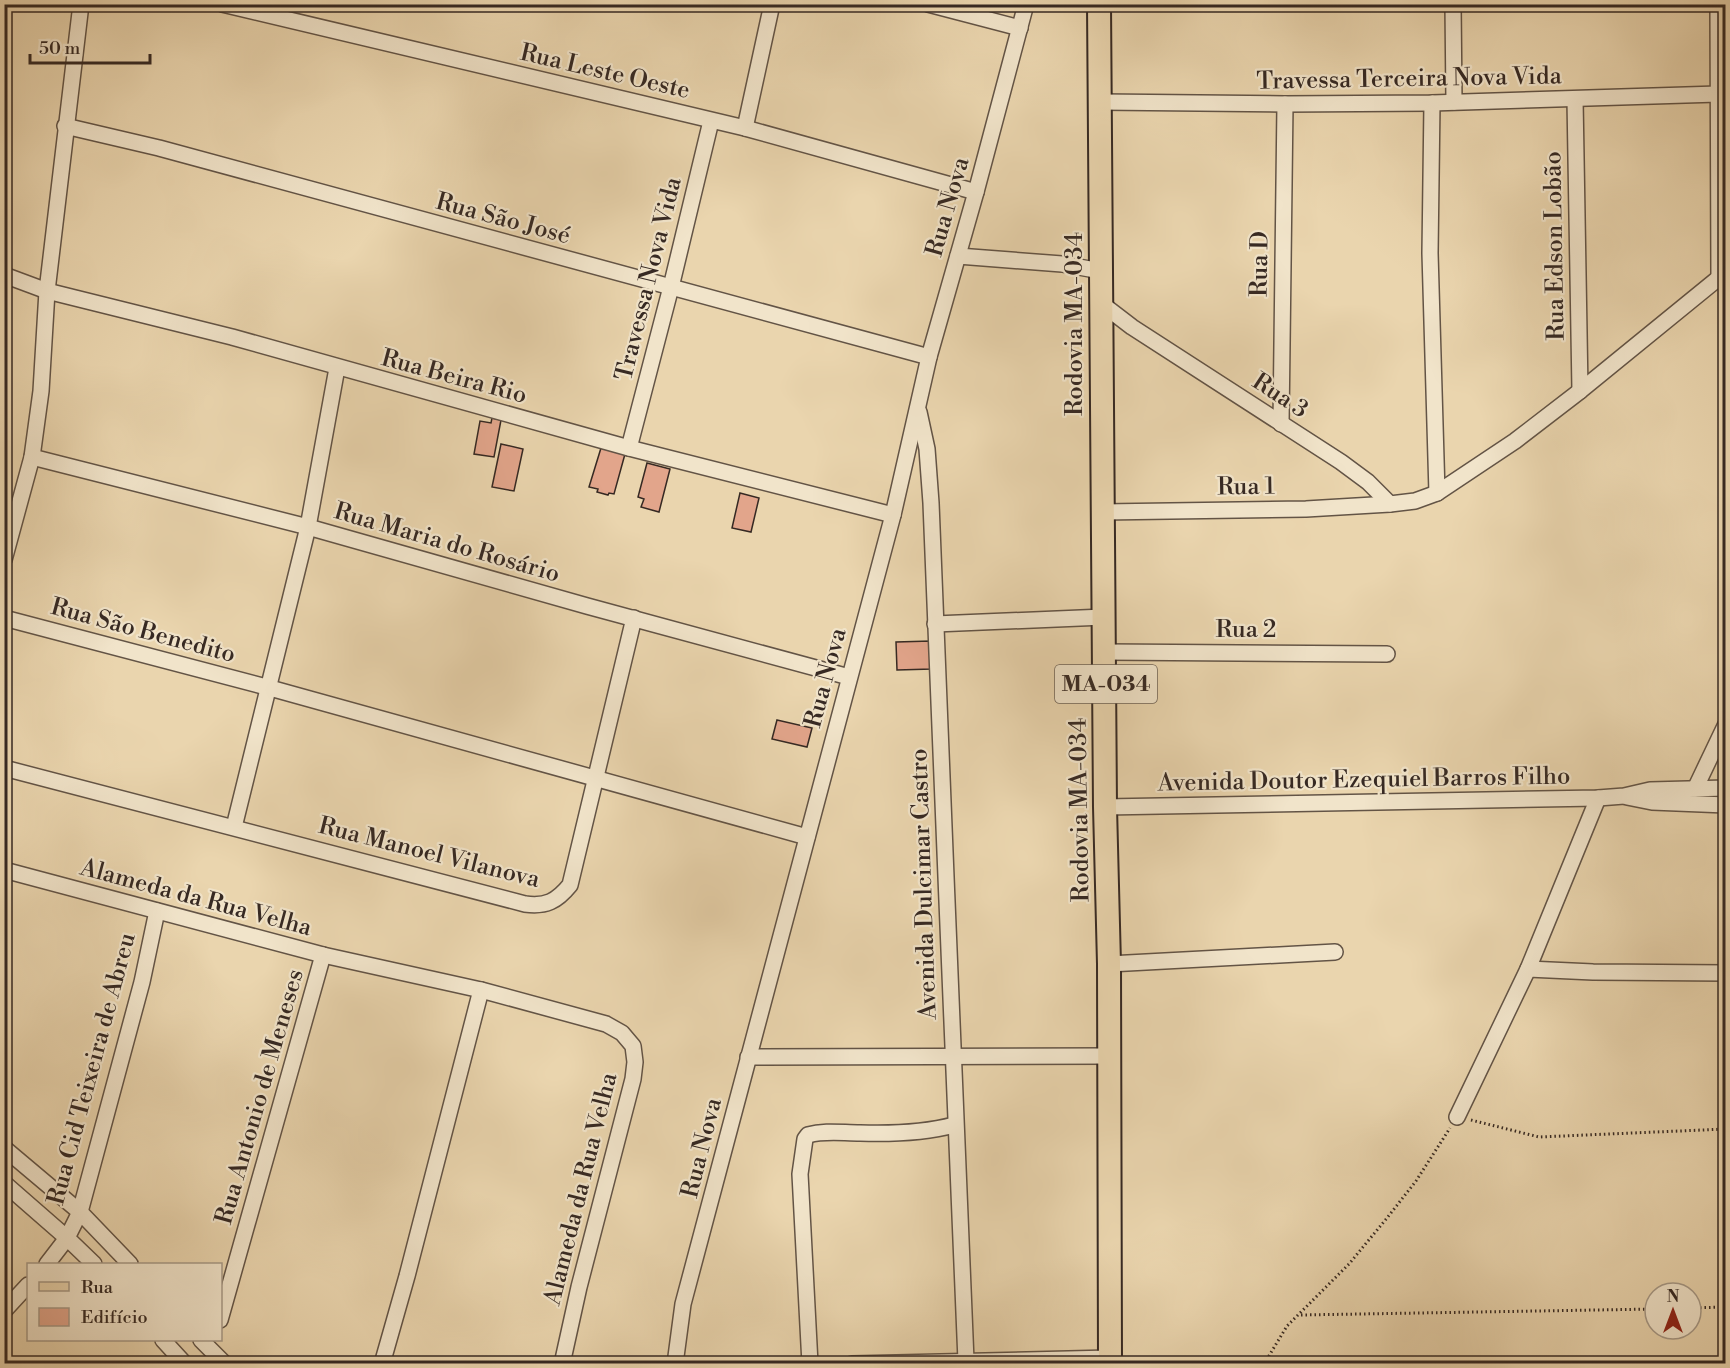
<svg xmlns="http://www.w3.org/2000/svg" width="1730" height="1368" font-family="'Libre Bodoni',serif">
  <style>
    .building { fill: #e2a58b; stroke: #362923; stroke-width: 1.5 }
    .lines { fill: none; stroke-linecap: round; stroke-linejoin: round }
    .minor-casing { stroke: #635446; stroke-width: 18 }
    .primary-casing { stroke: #362923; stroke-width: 26 }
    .path { stroke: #362923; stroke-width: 3; stroke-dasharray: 1.5 3; stroke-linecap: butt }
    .minor { stroke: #f1e4ca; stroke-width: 15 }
    .primary { stroke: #ead5ae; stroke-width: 22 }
    .labels { text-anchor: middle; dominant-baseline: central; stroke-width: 4.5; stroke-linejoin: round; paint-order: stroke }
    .shield { fill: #f1e4ca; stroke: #6e6155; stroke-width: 1.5 }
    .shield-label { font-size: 22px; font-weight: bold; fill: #362923 }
    .street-label { font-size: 24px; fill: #362923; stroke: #f1e4ca }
  </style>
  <rect width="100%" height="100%" fill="#ead5ae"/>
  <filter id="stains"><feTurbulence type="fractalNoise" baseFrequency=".00333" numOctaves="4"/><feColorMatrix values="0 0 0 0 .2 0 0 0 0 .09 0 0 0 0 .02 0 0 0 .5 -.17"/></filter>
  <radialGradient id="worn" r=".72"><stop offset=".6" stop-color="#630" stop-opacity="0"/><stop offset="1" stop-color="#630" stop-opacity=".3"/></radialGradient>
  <g class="building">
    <polygon points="492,418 501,420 494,457 474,454 480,421 491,423"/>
    <polygon points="501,444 523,449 514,491 492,487"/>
    <polygon points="601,448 625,454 614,494 609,493 608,495 597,492 598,489 589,487"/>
    <polygon points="647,463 670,469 659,512 641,507 644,499 638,497"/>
    <polygon points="740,493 759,498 751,532 732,528"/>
    <polygon points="931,641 932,669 897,670 896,642"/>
    <polygon points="777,720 812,728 807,747 772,739"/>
  </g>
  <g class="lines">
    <defs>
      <g id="minor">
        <polyline points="222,4 745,128 976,192"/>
        <polyline points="928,4 1020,28"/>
        <polyline points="1453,4 1454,102"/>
        <polyline points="1718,4 1719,277"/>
        <polyline points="1575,99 1580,391"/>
        <polyline points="1101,102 1285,104 1432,103 1718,94"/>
        <polyline points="1432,103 1430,253 1437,493"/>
        <polyline points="65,126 159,148 929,357"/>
        <polyline points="745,128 772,4"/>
        <polyline points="958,256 1062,264 1101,271"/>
        <polyline points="4,275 47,291 232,337 629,448 893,515"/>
        <polyline points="1102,304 1132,327 1341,462 1368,482 1390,504 1415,501 1437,493 1515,441 1580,391 1726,272"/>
        <path d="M919 412 927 449 931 503C944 789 952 1075 966 1361"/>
        <polyline points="1281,424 1285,104"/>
        <polyline points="629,448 671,287 711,121"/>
        <polyline points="32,457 308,527 587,606 849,677"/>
        <polyline points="1103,512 1306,509 1390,504"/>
        <polyline points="4,560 32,457 41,391 47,291 81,4"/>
        <polyline points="4,618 270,688 807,837"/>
        <polyline points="935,624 1104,617"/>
        <polyline points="1106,652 1387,654"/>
        <path d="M4 768 525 904C546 907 557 901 570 885L634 618"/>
        <polyline points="1695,789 1726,724"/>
        <polyline points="1627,797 1652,802 1726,805"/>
        <polyline points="1105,807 1598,798 1624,796 1650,790 1726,788"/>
        <polyline points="234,827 308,527 337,368"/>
        <polyline points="4,870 323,955 481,990 606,1024 622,1033 633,1046 635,1062 633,1079 579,1287 562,1364"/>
        <polyline points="1109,964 1335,952"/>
        <polyline points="1528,969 1593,972 1726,973"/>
        <polyline points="748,1057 1109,1056"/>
        <polyline points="1457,1117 1528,969 1598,798"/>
        <polyline points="4,1148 80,1212 130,1264"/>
        <polyline points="4,1183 67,1238 94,1264"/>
        <polyline points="47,1264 67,1238 80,1212 142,982 157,911"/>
        <polyline points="4,1311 28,1285"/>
        <polyline points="220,1320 323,955"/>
        <polyline points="163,1340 185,1364"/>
        <polyline points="201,1340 225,1364"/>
        <polyline points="382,1364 407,1276 481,990"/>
        <polyline points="675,1364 683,1304 893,515 929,357 976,192 1026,4"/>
        <path d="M810 1364 800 1174 805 1139 808 1135C825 1130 842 1133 860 1133 891 1134 924 1133 954 1125"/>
        <polyline points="852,1364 1110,1358"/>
      </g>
      <polyline id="primary" points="1099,4 1105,807 1109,964 1110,1364"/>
    </defs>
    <use href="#minor" class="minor-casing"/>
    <use href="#primary" class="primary-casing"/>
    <g class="path">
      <polyline points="1471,1120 1539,1137 1726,1129"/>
      <polyline points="1691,1308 1726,1307"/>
      <polyline points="1301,1315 1655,1309"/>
      <polyline points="1264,1364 1287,1326 1349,1264 1387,1218 1416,1181 1450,1128"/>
    </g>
    <use href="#minor" class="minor"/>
    <use href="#primary" class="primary"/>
  </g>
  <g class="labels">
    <rect class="shield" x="1055" y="665" width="102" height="38" rx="4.5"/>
    <g class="shield-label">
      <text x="1106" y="684">MA-034</text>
    </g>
    <g class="street-label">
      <text transform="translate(605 72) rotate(13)">Rua Leste Oeste</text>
      <text transform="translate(1409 79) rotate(-1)">Travessa Terceira Nova Vida</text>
      <text transform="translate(948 207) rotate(-74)">Rua Nova</text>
      <text transform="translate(503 219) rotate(15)">Rua São José</text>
      <text transform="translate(1555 246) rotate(-91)">Rua Edson Lobão</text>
      <text transform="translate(1260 264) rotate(-89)">Rua D</text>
      <text transform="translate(649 279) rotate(-76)">Travessa Nova Vida</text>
      <text transform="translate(1075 324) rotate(-90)">Rodovia MA-034</text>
      <text transform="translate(454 377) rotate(15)">Rua Beira Rio</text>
      <text transform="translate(1280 396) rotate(33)">Rua 3</text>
      <text transform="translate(1246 487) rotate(-1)">Rua 1</text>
      <text transform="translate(447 543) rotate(16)">Rua Maria do Rosário</text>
      <text x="1246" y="630">Rua 2</text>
      <text transform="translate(143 631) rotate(15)">Rua São Benedito</text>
      <text transform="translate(826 678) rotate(-75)">Rua Nova</text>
      <text transform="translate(1364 780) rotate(-1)">Avenida Doutor Ezequiel Barros Filho</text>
      <text transform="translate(1080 810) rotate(-91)">Rodovia MA-034</text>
      <text transform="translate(429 853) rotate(14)">Rua Manoel Vilanova</text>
      <text transform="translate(924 884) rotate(-92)">Avenida Dulcimar Castro</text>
      <text transform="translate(196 898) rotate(15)">Alameda da Rua Velha</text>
      <text transform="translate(92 1069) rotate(-75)">Rua Cid Teixeira de Abreu</text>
      <text transform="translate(260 1097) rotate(-74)">Rua Antonio de Meneses</text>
      <text transform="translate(702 1148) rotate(-76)">Rua Nova</text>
      <text transform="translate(581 1189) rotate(-76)">Alameda da Rua Velha</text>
    </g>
  </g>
  <rect width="1730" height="1368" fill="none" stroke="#ead5ae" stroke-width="24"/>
  <rect x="6" y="6" width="1718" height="1356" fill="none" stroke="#362923" stroke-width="3"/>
  <rect x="12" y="12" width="1706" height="1344" fill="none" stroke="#362923" stroke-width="1.5"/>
  <rect x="27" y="1263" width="195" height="78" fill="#f1e4ca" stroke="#a69987" stroke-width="1.5"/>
  <rect x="39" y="1282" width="30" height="9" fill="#ead5ae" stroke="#a69987" stroke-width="1.5"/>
  <text x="81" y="1293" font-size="18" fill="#362923">Rua</text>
  <rect x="39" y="1308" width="30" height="18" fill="#e2a58b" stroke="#a69987" stroke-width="1.5"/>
  <text x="81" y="1323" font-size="18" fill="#362923">Edifício</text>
  <g transform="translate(1673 1311)"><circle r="28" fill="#f1e4ca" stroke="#a69987" stroke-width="1.5"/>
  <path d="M0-4.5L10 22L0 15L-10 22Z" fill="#8f2418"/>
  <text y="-9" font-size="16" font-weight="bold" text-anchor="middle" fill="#362923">N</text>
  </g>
  <path d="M30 54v9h120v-9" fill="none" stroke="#362923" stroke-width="3"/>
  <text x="39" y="54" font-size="18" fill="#362923" stroke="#f1e4ca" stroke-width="4.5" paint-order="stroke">50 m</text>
  <rect width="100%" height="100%" filter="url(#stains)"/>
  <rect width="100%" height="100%" fill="url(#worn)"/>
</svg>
